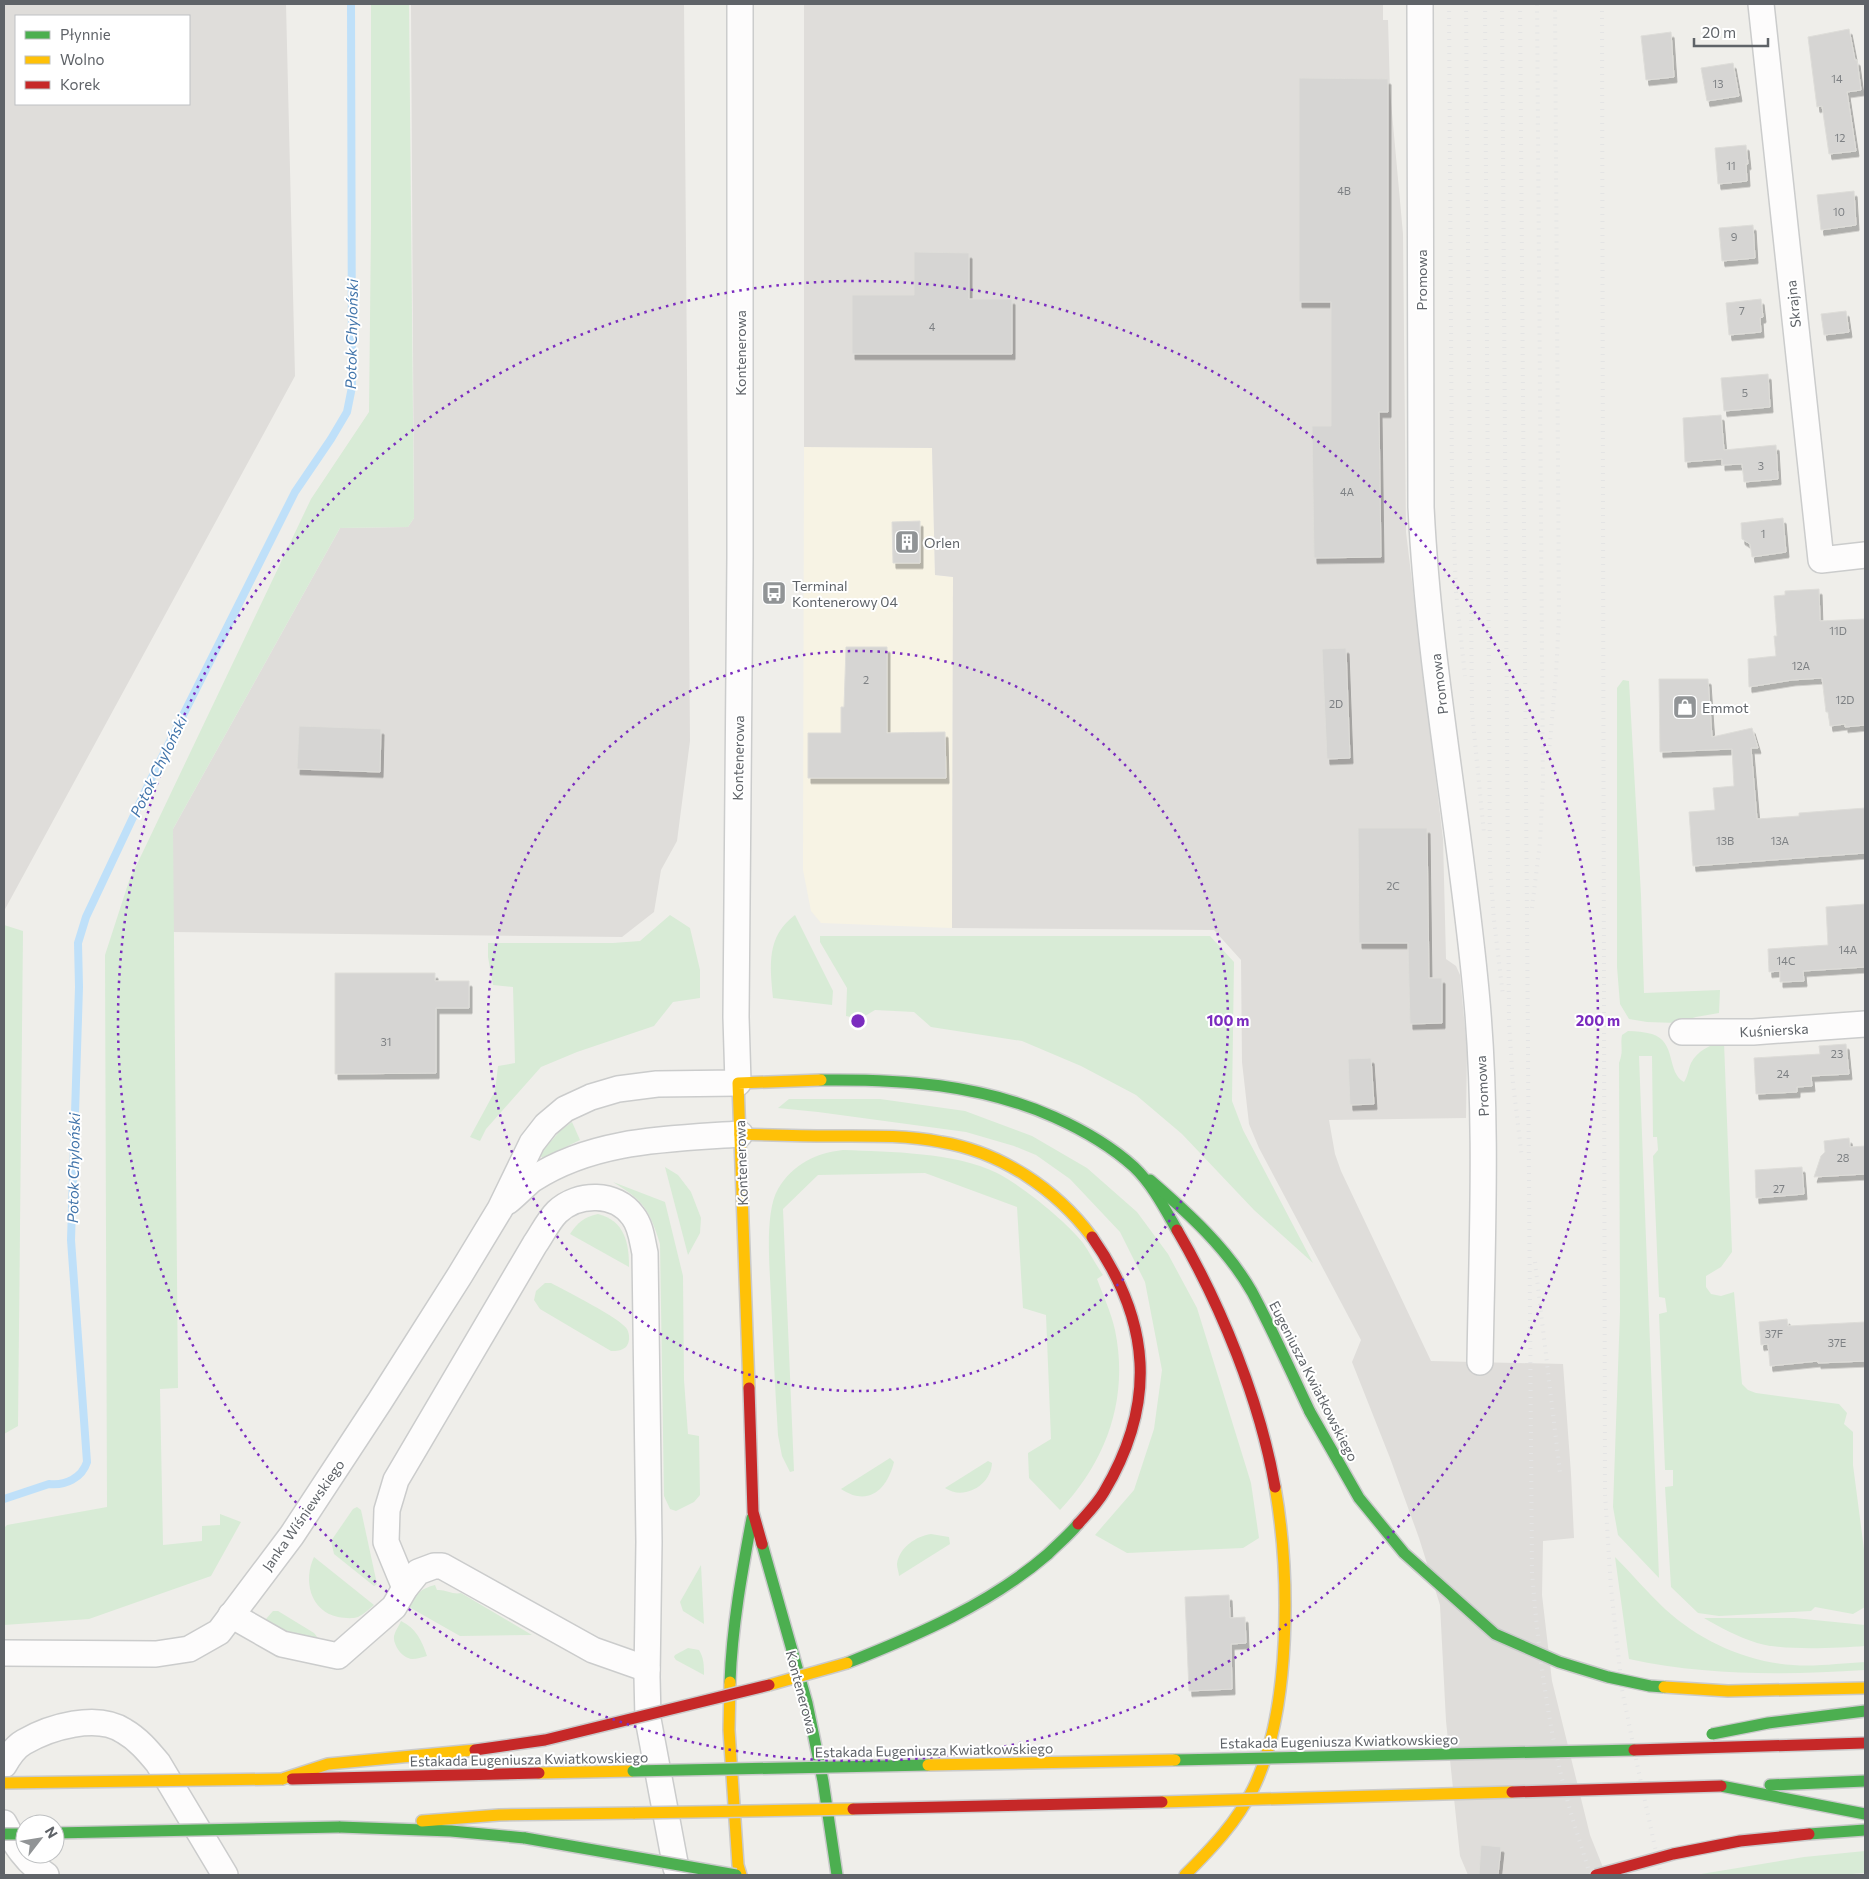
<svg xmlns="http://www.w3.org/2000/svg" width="1869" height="1879" font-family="Commissioner,sans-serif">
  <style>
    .commercial { fill: #f7f3e4 }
    .industrial { fill: #dfddda; fill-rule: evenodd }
    .green { fill: #d8ebd6 }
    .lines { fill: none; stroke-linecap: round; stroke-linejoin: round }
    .stream { stroke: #bfe0f9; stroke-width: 8 }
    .building { fill: #d6d5d3; stroke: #deddd9; filter: url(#shadow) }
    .street-casing { stroke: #cbcccc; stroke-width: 28 }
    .fast-casing { stroke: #cacacb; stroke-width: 14 }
    .slow-casing { stroke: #cacacb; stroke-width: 14 }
    .jam-casing { stroke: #cacacb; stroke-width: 14 }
    .street { stroke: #fdfcfc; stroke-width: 25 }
    .fast { stroke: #4caf50; stroke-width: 11 }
    .slow { stroke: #ffc107; stroke-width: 11 }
    .jam { stroke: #c62828; stroke-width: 11 }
    .rail { stroke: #e4e4e4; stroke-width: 4; stroke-dasharray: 1 6; stroke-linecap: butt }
    .fast-bridge-casing { stroke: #cacacb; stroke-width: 14; stroke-linecap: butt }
    .slow-bridge-casing { stroke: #cacacb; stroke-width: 14; stroke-linecap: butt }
    .jam-bridge-casing { stroke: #cacacb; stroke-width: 14; stroke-linecap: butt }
    .fast-bridge { stroke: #4caf50; stroke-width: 11 }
    .slow-bridge { stroke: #ffc107; stroke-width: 11 }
    .jam-bridge { stroke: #c62828; stroke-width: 11 }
    .ring { fill: none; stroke: #7b2cbf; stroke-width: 2.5; stroke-dasharray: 2.5 5 }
    .labels { text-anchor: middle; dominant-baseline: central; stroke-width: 4; stroke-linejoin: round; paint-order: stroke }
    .number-label { font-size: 11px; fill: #7e8184 }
    .street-label { font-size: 14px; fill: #5f6368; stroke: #fff }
    .poi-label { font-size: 14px; fill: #5f6368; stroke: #fff; text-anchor: start }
    .water-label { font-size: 15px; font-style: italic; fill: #4174aa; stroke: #fff }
    .centre { fill: #7b2cbf; stroke: #fff; stroke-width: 2.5 }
    .ring-label { font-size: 15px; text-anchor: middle; font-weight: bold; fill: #7b2cbf; stroke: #fff; stroke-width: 4; stroke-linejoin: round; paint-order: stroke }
  </style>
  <defs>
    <filter id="shadow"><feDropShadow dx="3" dy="5.5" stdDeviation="0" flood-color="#0004"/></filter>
  </defs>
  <rect width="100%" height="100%" fill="#efeeea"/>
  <polygon class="commercial" points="804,447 932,448 935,575 953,577 952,928 821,923 811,911 803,870"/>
  <g class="industrial">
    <path d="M4 4H286L295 376 4 911ZM16 16H189V104H16Z"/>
    <polygon points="411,4 684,4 690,741 677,841 661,870 654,912 622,937 173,932 173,829 340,528 408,527 414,518"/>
    <polygon points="804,4 1383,4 1383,20 1388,20 1390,91 1403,234 1406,532 1443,839 1446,959 1456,966 1460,975 1467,1050 1466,1118 1329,1120 1335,1154 1341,1171 1431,1361 1563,1364 1571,1474 1574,1538 1543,1541 1542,1595 1552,1681 1590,1835 1606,1875 1468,1875 1460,1856 1446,1721 1440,1605 1419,1538 1390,1458 1352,1362 1361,1340 1259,1148 1249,1124 1242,1062 1241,960 1214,930 952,928 953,577 935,575 932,448 804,447"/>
  </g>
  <g class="green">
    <polygon points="371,4 409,4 414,518 408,527 340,528 173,829 178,1388 160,1389 163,1545 202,1541 202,1526 220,1525 220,1514 241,1522 211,1576 89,1619 4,1625 4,1528 7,1525 107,1507 105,955 129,881 311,499 369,412 371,227"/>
    <polygon points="1623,680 1629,681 1641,895 1644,993 1720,990 1719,1013 1696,1017 1677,1023 1647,1022 1629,1019 1620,1004 1617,967 1617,688"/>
    <polygon points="670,915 690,928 700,970 700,998 673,1002 654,1026 577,1052 541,1067 486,1129 480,1141 470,1137 495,1091 498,1066 515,1063 513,987 493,985 488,957 488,943 613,943 640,941"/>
    <path d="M795 915 833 991 832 1005 773 998C770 965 766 937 795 915Z"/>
    <polygon points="4,925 23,931 18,1426 4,1434"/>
    <polygon points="820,936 1210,936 1234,962 1232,1101 1243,1130 1313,1263 1254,1210 1182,1134 1136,1095 1081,1066 1022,1041 931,1027 914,1012 875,1010 860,1019 846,1016 847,988 820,942"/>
    <path d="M1628 1031C1636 1031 1644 1032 1652 1034 1677 1042 1666 1072 1684 1082 1688 1076 1688 1070 1691 1063 1697 1051 1711 1044 1724 1042L1732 1252 1721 1267 1706 1276V1287L1711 1294 1721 1296 1734 1292 1742 1384 1748 1390 1756 1393 1839 1404 1847 1413 1844 1424 1853 1432V1465L1865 1557V1607L1853 1614 1815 1607 1811 1611 1719 1616 1698 1613 1671 1587 1665 1487 1673 1486V1470H1665L1659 1314 1667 1312 1665 1298 1659 1297 1653 1156 1658 1150 1657 1137H1653L1652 1056H1639L1659 1578 1618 1535 1613 1507 1620 1312 1619 1063C1624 1050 1620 1047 1622 1035Z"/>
    <polygon points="789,1099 880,1099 965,1111 1032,1136 1087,1168 1137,1212 1168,1254 1197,1308 1251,1483 1259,1538 1243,1548 1127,1553 1095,1535 1134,1490 1154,1429 1162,1370 1145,1282 1120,1232 1070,1179 1036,1155 1014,1146 966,1132 818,1112 778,1108"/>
    <polygon points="572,1122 580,1140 543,1158 539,1155 560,1131"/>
    <path d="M843 1150C891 1152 954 1152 997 1173 1021 1185 1066 1221 1083 1243 1090 1253 1096 1265 1103 1275L1097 1279C1103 1295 1111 1312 1115 1330 1129 1398 1107 1460 1060 1510L1029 1478 1028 1453 1051 1439 1046 1315 1023 1308 1017 1207 925 1173 818 1175 783 1209 794 1471 790 1472 782 1456 778 1435C775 1389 773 1344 771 1298 770 1270 764 1213 778 1189 793 1164 816 1153 843 1150Z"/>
    <polygon points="665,1167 678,1175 691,1192 701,1218 700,1233 688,1255"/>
    <path d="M613 1182 665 1202 683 1276 684 1380 688 1434 699 1436 700 1495 694 1502 676 1511 670 1509 664 1496 660 1244C649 1209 644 1201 613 1182Z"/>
    <path d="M598 1214C625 1221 629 1243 629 1267L570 1234C578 1222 584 1217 598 1214Z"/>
    <path d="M545 1283H551C566 1291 620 1318 627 1329 630 1335 630 1342 626 1347 621 1351 617 1351 611 1351L540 1309 534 1300 536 1291Z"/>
    <path d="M890 1458 894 1462C887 1490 868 1507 841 1489Z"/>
    <path d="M988 1461 992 1463C991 1485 964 1501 945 1488Z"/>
    <polygon points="357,1507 361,1510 377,1584 374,1586 334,1554 331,1541 353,1509"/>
    <path d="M931 1534 949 1537 950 1544 899 1576C899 1573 897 1568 897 1564 899 1548 916 1536 931 1534Z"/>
    <path d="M314 1557 374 1605C369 1609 364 1614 358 1617 352 1619 345 1618 338 1617 310 1611 303 1580 314 1557Z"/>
    <path d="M1615 1557C1632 1574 1648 1593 1665 1609 1700 1641 1746 1662 1793 1665 1816 1667 1842 1663 1865 1662V1670C1786 1675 1707 1676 1629 1659Z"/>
    <polygon points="701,1565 704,1624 683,1611 680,1602"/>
    <path d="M435 1585 437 1590C445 1589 453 1595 461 1593L532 1635 460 1636 409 1607C415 1594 422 1588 435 1585Z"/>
    <polygon points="273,1611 278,1611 314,1633 318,1638 318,1642 315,1643 268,1626 266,1619"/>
    <path d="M1704 1618H1794L1865 1625V1646C1836 1648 1784 1651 1757 1643 1738 1637 1721 1628 1704 1618Z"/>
    <path d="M401 1621C416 1628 422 1641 427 1656 422 1657 417 1659 412 1659 402 1658 393 1645 394 1636 395 1631 399 1626 401 1621Z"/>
    <path d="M688 1648 699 1650C704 1658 704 1666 704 1675L676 1660 674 1657 675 1655Z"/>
    <polygon points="1865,1851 1865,1873 1839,1875 1695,1875 1804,1857"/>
  </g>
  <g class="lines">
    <path class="stream" d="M4 1499 49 1484C65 1486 82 1478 87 1462L71 1240 79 987 78 943 86 917 152 777 295 492 331 439 347 412 352 387 351 4"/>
  </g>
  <g class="building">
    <polygon points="1849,29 1855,60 1857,60 1861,90 1847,92 1856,151 1829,154 1822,106 1817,107 1808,37"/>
    <polygon points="1671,32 1674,77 1646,80 1641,36"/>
    <polygon points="1733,63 1739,96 1707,101 1701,68"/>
    <polygon points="1299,78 1388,79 1388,412 1379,412 1381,557 1314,558 1312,426 1331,426 1331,302 1299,302"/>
    <polygon points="1746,145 1748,164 1746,164 1747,181 1718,184 1715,148"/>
    <polygon points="1854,191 1856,225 1821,230 1817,195"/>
    <polygon points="1753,225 1755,258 1722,261 1719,228"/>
    <polygon points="914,252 969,253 969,299 1012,299 1012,354 852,354 852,295 914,295"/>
    <polygon points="1761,299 1763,317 1760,318 1761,332 1729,335 1726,303"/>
    <polygon points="1846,311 1849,332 1824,335 1821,314"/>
    <polygon points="1768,374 1770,407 1724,411 1721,378"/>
    <polygon points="1721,415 1724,450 1776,445 1778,479 1744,482 1742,464 1722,465 1722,459 1685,462 1683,418"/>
    <polygon points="1783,518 1786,552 1752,557 1750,544 1742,539 1741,523"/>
    <polygon points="920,521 920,563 893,563 892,522"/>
    <polygon points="1819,589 1820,621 1865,619 1865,725 1845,727 1845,724 1830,726 1828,712 1826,712 1822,678 1792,680 1749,687 1748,659 1776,656 1774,636 1777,636 1774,596 1785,595 1785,591"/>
    <polygon points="846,647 887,647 887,733 945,732 946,778 808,778 808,733 841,733 841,707 844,707"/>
    <polygon points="1346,648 1350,758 1327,759 1322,649"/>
    <polygon points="1659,679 1708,679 1712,737 1752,728 1758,748 1751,748 1757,819 1799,816 1799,813 1865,808 1865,853 1693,866 1689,812 1715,810 1713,788 1734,786 1732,749 1660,752"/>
    <polygon points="299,726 381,729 380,772 297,769"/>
    <polygon points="1358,828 1427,828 1429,978 1442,978 1442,1023 1410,1024 1408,943 1359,943"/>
    <polygon points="1865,904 1865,967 1803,971 1804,981 1780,982 1780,971 1769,972 1768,949 1828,945 1826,907"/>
    <polygon points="335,973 435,973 435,981 469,981 469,1008 436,1008 436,1073 335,1074"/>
    <polygon points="1846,1044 1849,1074 1811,1076 1812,1086 1797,1087 1797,1092 1756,1094 1754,1058 1820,1054 1819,1046"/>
    <polygon points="1371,1058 1374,1104 1350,1105 1348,1059"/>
    <polygon points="1849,1138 1850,1147 1865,1146 1865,1174 1814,1177 1821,1156 1825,1152 1824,1141"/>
    <polygon points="1802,1167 1804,1194 1756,1198 1755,1170"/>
    <polygon points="1787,1319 1788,1326 1865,1322 1865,1361 1818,1363 1818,1361 1770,1366 1768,1344 1761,1345 1759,1322"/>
    <polygon points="1229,1595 1230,1618 1245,1617 1246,1643 1231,1644 1232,1689 1189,1691 1185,1597"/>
    <polygon points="1481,1845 1501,1847 1498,1875 1479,1875"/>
  </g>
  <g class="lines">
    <defs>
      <g id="street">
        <path d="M1420 4 1421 507C1429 669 1461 830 1476 991 1488 1115 1482 1238 1480 1362"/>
        <polyline points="1761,4 1821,560 1865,555"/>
        <polyline points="1682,1032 1753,1032 1865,1024"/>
        <path d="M507 1202C516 1195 524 1186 533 1179 595 1139 669 1139 740 1134"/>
        <path d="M405 1588 386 1542 387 1510 396 1480 535 1244C542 1234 548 1221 557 1212 578 1192 616 1192 633 1216 641 1226 642 1240 645 1253L649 1542 647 1677 648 1719 676 1868 680 1875"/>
        <polyline points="231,1615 282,1644 338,1656 394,1607 405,1588 418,1572 434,1566 442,1566 593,1650 647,1669"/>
        <polyline points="4,1653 156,1654 189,1649 219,1632 292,1535 380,1401 460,1275 500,1209 532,1143 546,1125 565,1109 591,1097 618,1089 657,1084 738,1083 736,1017 740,557 740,4"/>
        <path d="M4 1765C9 1756 15 1747 24 1742 50 1727 97 1713 124 1731 138 1739 148 1751 158 1763L225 1875"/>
        <path d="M4 1823C15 1844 26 1862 46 1875"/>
      </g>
      <g id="fast">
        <path d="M821 1080C901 1079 980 1084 1054 1117 1083 1130 1111 1146 1134 1167 1152 1184 1165 1209 1177 1230"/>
        <path d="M1150 1180C1188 1213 1227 1248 1252 1292 1273 1331 1291 1372 1310 1412"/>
        <polyline points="762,1544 807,1703 823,1781 837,1875"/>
        <path d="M847 1663C918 1635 990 1604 1048 1554 1058 1544 1069 1535 1078 1524"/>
        <path d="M730 1682C732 1626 742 1572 752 1518"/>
        <polyline points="1770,1785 1865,1781"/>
        <polyline points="1721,1786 1865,1814"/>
        <polyline points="339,1827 451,1831 525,1838"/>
        <polyline points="1809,1834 1865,1830"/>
      </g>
      <g id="slow">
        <path d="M740 1134C770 1135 801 1136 831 1136 868 1136 905 1135 941 1142 1001 1152 1056 1189 1092 1237"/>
        <polyline points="749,1388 738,1083 821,1080"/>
        <polyline points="730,1682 729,1730 738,1865 741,1875"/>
        <polyline points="539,1773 633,1771"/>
        <polyline points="282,1779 328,1764 475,1750"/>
        <polyline points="422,1821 499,1815 635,1813"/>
        <path d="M1185 1875C1211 1849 1237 1822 1253 1789 1292 1710 1290 1572 1275 1487"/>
      </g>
      <g id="jam">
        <path d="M1177 1230C1221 1305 1260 1401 1275 1487"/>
        <polyline points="749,1388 753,1512 762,1544"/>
        <path d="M1078 1524C1087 1514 1097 1504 1104 1492 1157 1403 1151 1321 1092 1237"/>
        <polyline points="292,1779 539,1773"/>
      </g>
    </defs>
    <use href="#street" class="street-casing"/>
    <use href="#fast" class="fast-casing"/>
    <use href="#slow" class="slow-casing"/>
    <use href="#jam" class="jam-casing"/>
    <use href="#street" class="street"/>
    <use href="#fast" class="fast"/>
    <use href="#slow" class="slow"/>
    <use href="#jam" class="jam"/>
    <g class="rail">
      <polyline points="1449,4 1452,486 1456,592 1465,676"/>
      <polyline points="1466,4 1472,712 1484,833"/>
      <polyline points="1485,4 1490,867 1494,920 1503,996"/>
      <polyline points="1502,4 1509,1023 1513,1083 1522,1158"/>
      <path d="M1520 4 1532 1573C1538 1647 1547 1720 1565 1791 1572 1820 1582 1847 1590 1875"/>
      <polyline points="1602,4 1605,1495 1611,1588 1622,1689 1637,1764 1661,1875"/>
      <polyline points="1549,753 1556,674 1559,617 1555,4"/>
      <polyline points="1532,908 1540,842 1543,781 1537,4"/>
      <polyline points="1535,1262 1560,1473"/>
    </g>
    <defs>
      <g id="fast-bridge">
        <polyline points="1310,1412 1359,1498 1404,1553 1495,1634 1559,1662 1608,1677 1650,1686 1664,1687"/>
        <polyline points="1712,1734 1768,1723 1865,1711"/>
        <polyline points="1175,1760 1634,1750"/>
        <polyline points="633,1771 928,1765"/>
        <polyline points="55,1833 339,1827"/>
        <polyline points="4,1834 25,1834"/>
        <polyline points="525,1838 736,1875"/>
      </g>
      <g id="slow-bridge">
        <polyline points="769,1685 847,1663"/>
        <polyline points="1664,1687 1728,1691 1865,1688"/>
        <polyline points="928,1765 1175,1760"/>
        <polyline points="4,1783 282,1779"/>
        <polyline points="1162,1802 1512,1792"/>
        <polyline points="635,1813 853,1809"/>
      </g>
      <g id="jam-bridge">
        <polyline points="475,1750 545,1740 769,1685"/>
        <polyline points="1634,1750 1865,1743"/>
        <polyline points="1512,1792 1721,1786"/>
        <polyline points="853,1809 1162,1802"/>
        <polyline points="1596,1875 1673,1854 1740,1841 1809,1834"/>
      </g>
    </defs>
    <use href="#fast-bridge" class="fast-bridge-casing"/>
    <use href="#slow-bridge" class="slow-bridge-casing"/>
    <use href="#jam-bridge" class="jam-bridge-casing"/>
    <use href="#fast-bridge" class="fast-bridge"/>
    <use href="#slow-bridge" class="slow-bridge"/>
    <use href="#jam-bridge" class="jam-bridge"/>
  </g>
  <g class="ring">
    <circle cx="858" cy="1021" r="370"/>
    <circle cx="858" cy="1021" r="740"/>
  </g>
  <defs>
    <symbol id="building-square" viewBox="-11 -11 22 22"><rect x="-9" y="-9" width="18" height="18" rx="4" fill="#919496" stroke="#fff"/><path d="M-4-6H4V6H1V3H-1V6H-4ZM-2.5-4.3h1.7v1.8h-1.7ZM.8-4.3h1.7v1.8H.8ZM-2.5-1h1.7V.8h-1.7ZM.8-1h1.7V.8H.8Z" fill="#fff"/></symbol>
    <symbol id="bus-square" viewBox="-11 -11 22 22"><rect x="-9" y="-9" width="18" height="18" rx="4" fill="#919496" stroke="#fff"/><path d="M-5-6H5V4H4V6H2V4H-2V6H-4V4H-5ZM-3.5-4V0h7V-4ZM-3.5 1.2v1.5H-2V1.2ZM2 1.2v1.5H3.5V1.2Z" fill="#fff"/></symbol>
    <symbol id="shop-square" viewBox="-11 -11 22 22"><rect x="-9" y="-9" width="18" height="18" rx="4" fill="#919496" stroke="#fff"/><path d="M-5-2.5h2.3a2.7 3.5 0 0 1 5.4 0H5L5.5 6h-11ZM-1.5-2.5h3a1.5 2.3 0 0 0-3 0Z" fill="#fff"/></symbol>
  </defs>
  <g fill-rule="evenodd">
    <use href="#building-square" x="893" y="528" width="28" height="28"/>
    <use href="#bus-square" x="760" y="579" width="28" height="28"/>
    <use href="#shop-square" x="1671" y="693" width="28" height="28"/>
  </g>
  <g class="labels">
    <g class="number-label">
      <text x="1837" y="78">14</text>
      <text x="1718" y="83">13</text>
      <text x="1840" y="137">12</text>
      <text x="1731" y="165">11</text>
      <text x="1344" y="190">4B</text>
      <text x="1839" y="211">10</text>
      <text x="1734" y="236">9</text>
      <text x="1742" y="310">7</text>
      <text x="932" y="326">4</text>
      <text x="1745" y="392">5</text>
      <text x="1761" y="465">3</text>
      <text x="1347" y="491">4A</text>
      <text x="1763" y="533">1</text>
      <text x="1838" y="630">11D</text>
      <text x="1801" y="665">12A</text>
      <text x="866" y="679">2</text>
      <text x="1845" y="699">12D</text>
      <text x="1336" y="703">2D</text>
      <text x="1725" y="840">13B</text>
      <text x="1780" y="840">13A</text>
      <text x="1393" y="885">2C</text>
      <text x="1848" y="949">14A</text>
      <text x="1786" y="960">14C</text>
      <text x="386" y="1041">31</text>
      <text x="1837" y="1053">23</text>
      <text x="1783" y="1073">24</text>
      <text x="1843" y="1157">28</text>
      <text x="1779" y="1188">27</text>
      <text x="1774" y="1333">37F</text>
      <text x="1837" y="1342">37E</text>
    </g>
    <g class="street-label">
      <text transform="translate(1421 280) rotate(-90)">Promowa</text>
      <text transform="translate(1793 304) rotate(-96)">Skrajna</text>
      <text transform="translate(740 353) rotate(-90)">Kontenerowa</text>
      <text transform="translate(1439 684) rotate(-97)">Promowa</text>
      <text transform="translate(738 758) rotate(-89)">Kontenerowa</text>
      <text transform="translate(1774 1030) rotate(-3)">Kuśnierska</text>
      <text transform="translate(1482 1086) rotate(-93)">Promowa</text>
      <text transform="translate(741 1163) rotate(-92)">Kontenerowa</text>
      <text transform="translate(1314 1381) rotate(63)">Eugeniusza Kwiatkowskiego</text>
      <text transform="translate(303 1515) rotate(-55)">Janka Wiśniewskiego</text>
      <text transform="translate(802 1692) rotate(75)">Kontenerowa</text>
      <text transform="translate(1339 1741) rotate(-1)">Estakada Eugeniusza Kwiatkowskiego</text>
      <text transform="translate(934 1750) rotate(-1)">Estakada Eugeniusza Kwiatkowskiego</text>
      <text transform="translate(529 1759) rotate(-1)">Estakada Eugeniusza Kwiatkowskiego</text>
    </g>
    <g class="poi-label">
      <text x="924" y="542">Orlen</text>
      <text x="792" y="585">Terminal<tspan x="792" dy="16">Kontenerowy 04</tspan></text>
      <text x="1702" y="707">Emmot</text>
    </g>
    <g class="water-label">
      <text transform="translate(351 334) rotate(-89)">Potok Chyloński</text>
      <text transform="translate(158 766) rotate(-64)">Potok Chyloński</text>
      <text transform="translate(73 1168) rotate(-89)">Potok Chyloński</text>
    </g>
  </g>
  <circle cx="858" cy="1021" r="8" class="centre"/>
  <g class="ring-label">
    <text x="1228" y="1026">100 m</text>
    <text x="1598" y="1026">200 m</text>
  </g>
  <rect width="1869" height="1879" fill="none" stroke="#5f6368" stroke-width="10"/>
  <rect x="15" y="15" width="175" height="90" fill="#ffffff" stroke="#bfc1c3"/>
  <rect x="25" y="31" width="25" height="8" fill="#4caf50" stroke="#bfc1c3"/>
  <text x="60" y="40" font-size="15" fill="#5f6368">Płynnie</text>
  <rect x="25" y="56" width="25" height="8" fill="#ffc107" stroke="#bfc1c3"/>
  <text x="60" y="65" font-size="15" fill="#5f6368">Wolno</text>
  <rect x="25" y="81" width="25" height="8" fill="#c62828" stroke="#bfc1c3"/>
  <text x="60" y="90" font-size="15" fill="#5f6368">Korek</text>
  <g transform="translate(40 1839) rotate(59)"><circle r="24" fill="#ffffff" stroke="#bfc1c3"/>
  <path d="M0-4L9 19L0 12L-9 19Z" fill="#919496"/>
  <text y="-8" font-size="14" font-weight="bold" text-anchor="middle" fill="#5f6368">N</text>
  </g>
  <path d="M1694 38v8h74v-8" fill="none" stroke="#5f6368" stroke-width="2.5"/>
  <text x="1702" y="38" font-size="15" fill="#5f6368" stroke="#ffffff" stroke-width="4" paint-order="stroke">20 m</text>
</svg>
